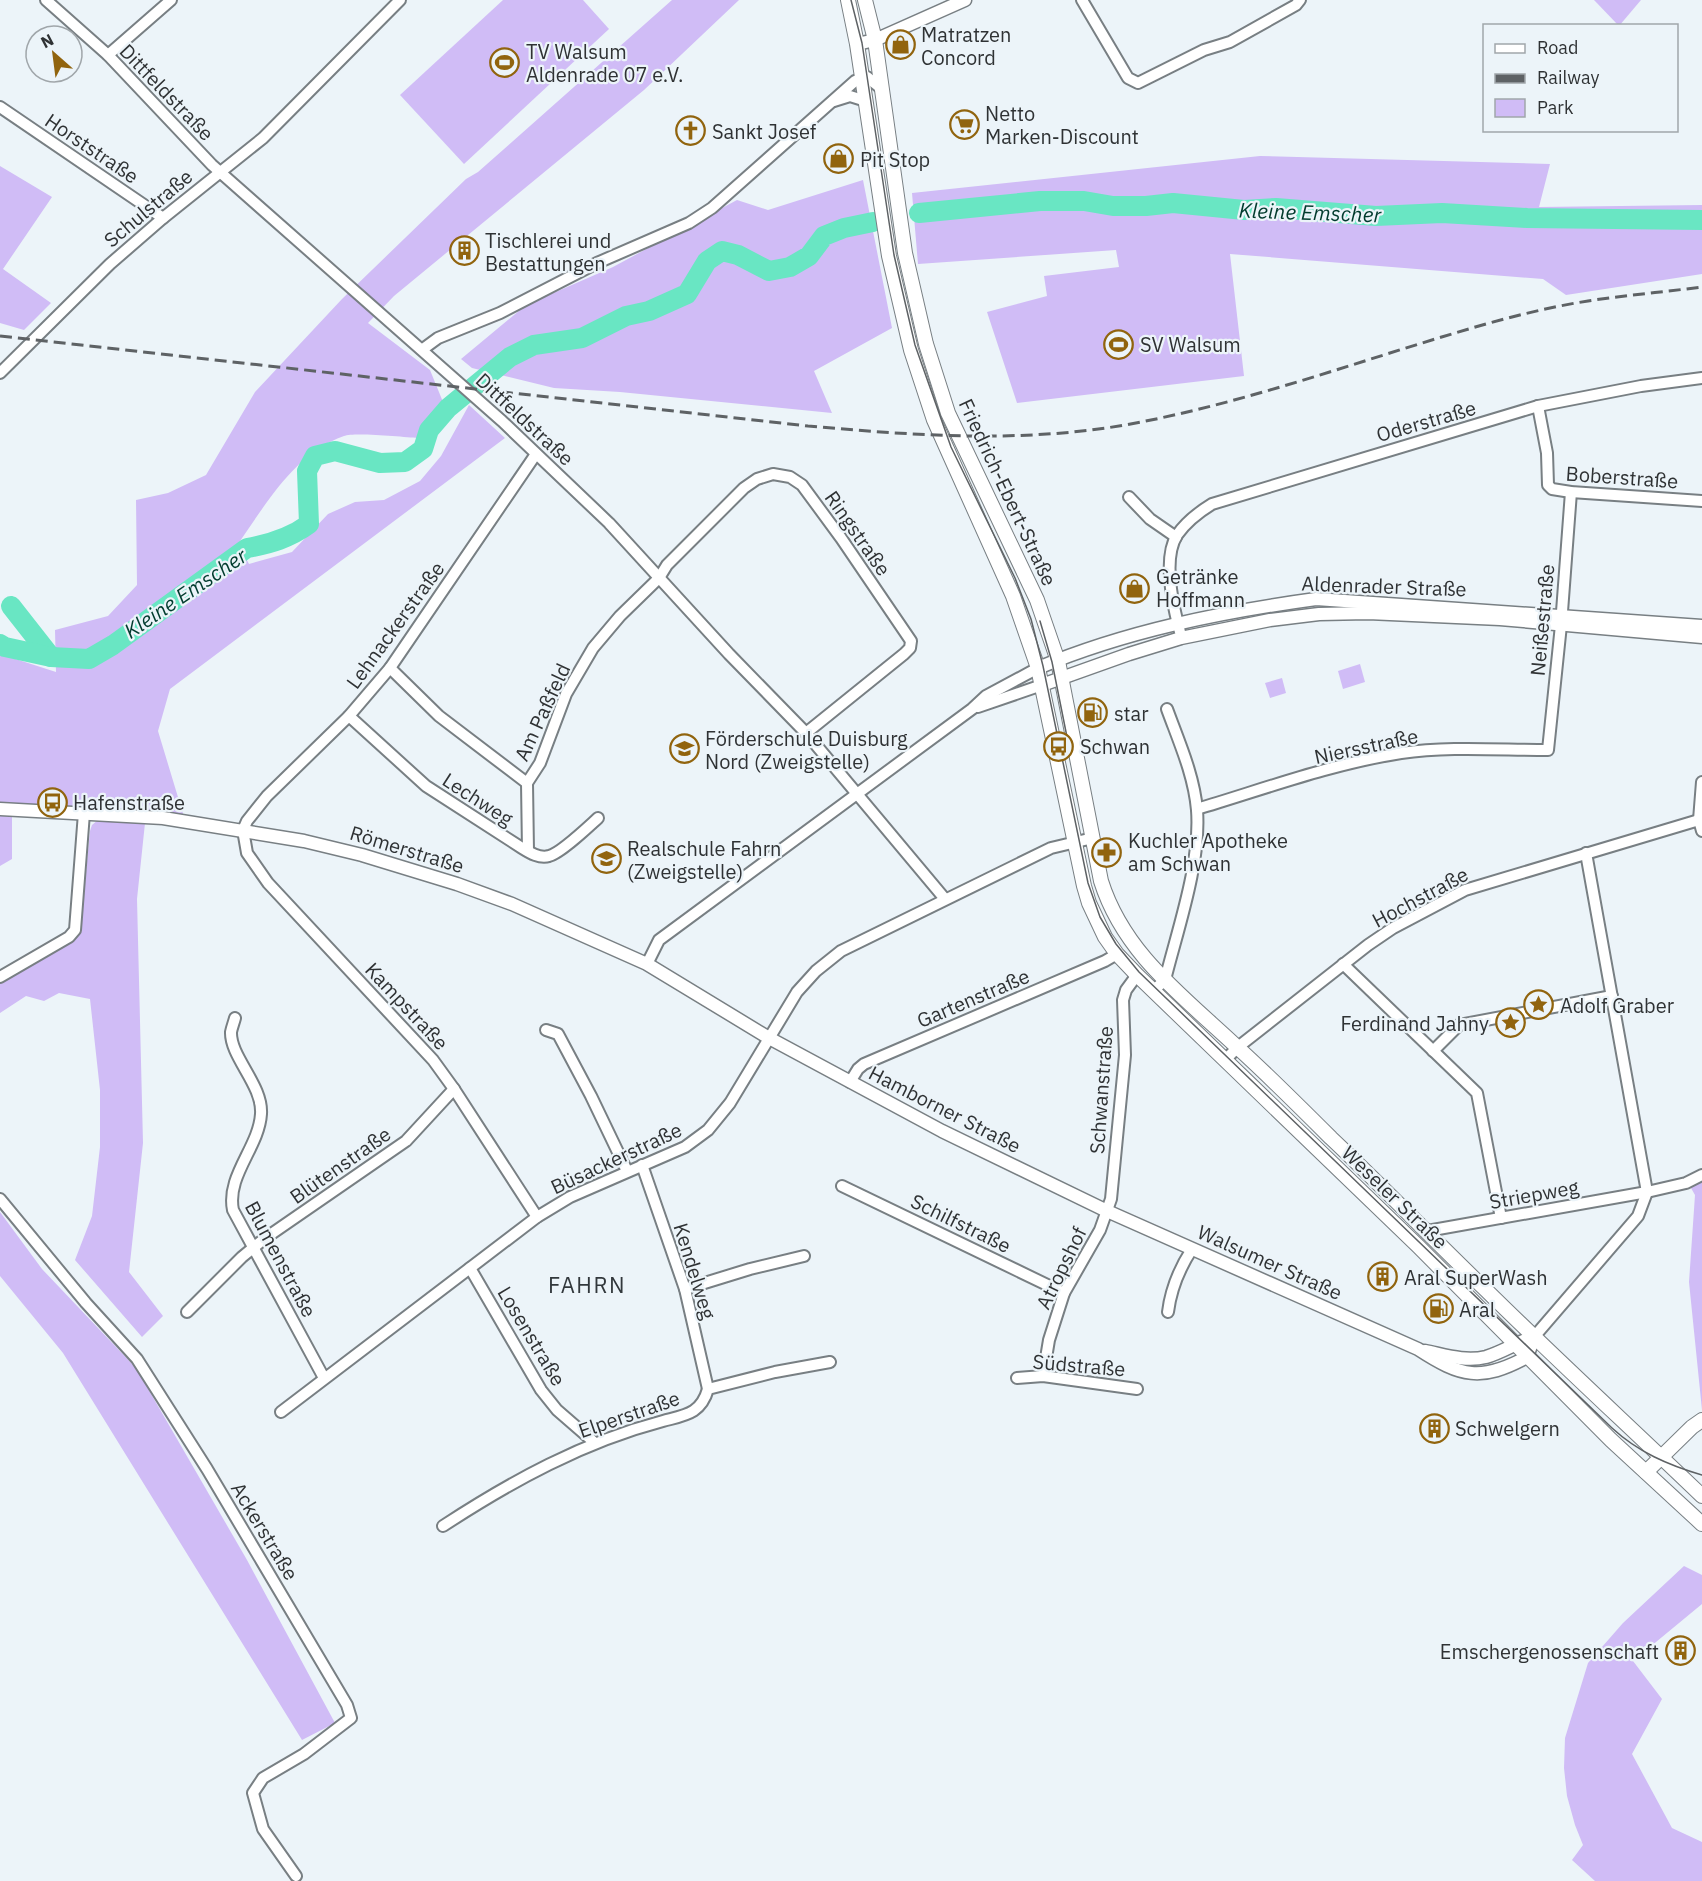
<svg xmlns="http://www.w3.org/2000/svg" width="1702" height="1881" font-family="'IBM Plex Sans',sans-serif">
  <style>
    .green { fill: #d0bcf6 }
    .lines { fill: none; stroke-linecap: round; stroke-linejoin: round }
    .river { stroke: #69e6c3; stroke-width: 20 }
    .minor-casing { stroke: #787f83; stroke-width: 14 }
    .tertiary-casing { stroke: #787f83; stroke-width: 15 }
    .secondary-casing { stroke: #787f83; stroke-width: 16 }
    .minor { stroke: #fff; stroke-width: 10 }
    .tertiary { stroke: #fff; stroke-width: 12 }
    .secondary { stroke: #fff; stroke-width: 14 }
    .tram { stroke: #5e6265; stroke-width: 1.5 }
    .rail { stroke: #5e6265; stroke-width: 3; stroke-dasharray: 12 6; stroke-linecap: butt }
    .labels { text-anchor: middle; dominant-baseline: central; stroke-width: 4.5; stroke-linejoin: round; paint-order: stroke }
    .poi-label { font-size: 20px; fill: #2f3234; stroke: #ecf4f9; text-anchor: start }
    .street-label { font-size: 20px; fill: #2f3234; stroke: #ecf4f9 }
    .water-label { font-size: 21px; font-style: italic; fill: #003b2d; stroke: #ecf4f9 }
    .quarter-label { font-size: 22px; letter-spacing: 1.5px; fill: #32383c; stroke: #ecf4f9 }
  </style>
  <rect width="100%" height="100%" fill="#ecf4f9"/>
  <g class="green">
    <polygon points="503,0 583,0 609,29 464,164 400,95"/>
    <path d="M672 0H739L644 90 394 296 368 323 430 370 443 402 418 438C404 437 354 432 344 436 295 453 266 504 238 544L249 564 292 552 328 514 355 502 384 500 420 481 441 456 469 405 505 438 170 689 158 731 184 817 0 803V654L56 672 55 630 108 616 137 585 136 500 168 493 206 475 255 392 342 299 466 179 478 172Z"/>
    <polygon points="1594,0 1641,0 1619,26"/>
    <polygon points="1260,156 1550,164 1539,207 1702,205 1702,274 1566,295 1543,279 1230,254 1244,376 1017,403 987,312 1047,296 1044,276 1119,267 1116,250 918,264 912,193"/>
    <polygon points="0,166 52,197 3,269 51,303 24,330 0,323"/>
    <polygon points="863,180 892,328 814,371 832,413 620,392 554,388 472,368 461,359 526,305 613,267 737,200 768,210"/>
    <polygon points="1360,664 1365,682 1343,689 1338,671"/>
    <polygon points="1282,678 1286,693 1270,698 1265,683"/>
    <polygon points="12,811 12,859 0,866 0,812"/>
    <polygon points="98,820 145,823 137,899 143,1143 129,1272 163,1316 142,1337 75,1260 92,1216 100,1147 100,1090 90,999 59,993 44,1001 26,996 0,1013 0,983 70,942 80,933 90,831 92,825"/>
    <polygon points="1702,1180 1702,1410 1689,1282 1695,1195 1691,1188"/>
    <polygon points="0,1212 42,1269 136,1368 247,1560 335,1723 302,1740 63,1353 0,1276"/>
    <polygon points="1684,1566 1702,1575 1702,1604 1633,1661 1662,1699 1632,1754 1672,1828 1702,1842 1702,1881 1595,1881 1572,1860 1583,1845 1575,1825 1567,1796 1564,1768 1565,1738 1588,1663 1623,1623"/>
  </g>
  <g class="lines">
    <g class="river">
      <polyline points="919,213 1040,201 1084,201 1113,206 1146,206 1173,203 1244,210 1276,208 1376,216 1442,213 1527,218 1702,220"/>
      <polyline points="11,606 51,657"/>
      <path d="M0 644 5 647 51 657 89 659 113 645 247 548C270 544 290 538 309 524L307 471 315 456 335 451 380 463 405 462 423 449 429 430 448 408 510 357 534 345 582 338 626 316 649 311 687 294 707 261 722 251 738 255 769 271 790 267 809 256 824 236 844 228 873 222"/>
    </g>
    <defs>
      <g id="minor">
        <polyline points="46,0 108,55 212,165 502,421 609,523 729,654 806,733 945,899"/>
        <polyline points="1082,0 1128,78 1138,83 1204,50 1230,42 1296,5 1300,0"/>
        <polyline points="108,55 171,0"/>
        <polyline points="834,101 850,96 866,101"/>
        <polyline points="0,107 163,218"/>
        <polyline points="423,349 438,338 500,313 597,263 689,223 712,208 855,81 867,77 882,89"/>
        <polyline points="0,373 110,264 163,218 263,138 400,0"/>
        <polyline points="1538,406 1547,453 1548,485 1552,489 1571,492 1702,501"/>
        <polyline points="536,454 390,668 349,716 267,796 247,821 243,830 247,853 268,883 433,1060 454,1089 537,1217"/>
        <polyline points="1129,497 1150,519 1176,537"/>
        <path d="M1180 632C1173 606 1162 559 1177 535 1186 522 1199 512 1212 504L1538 406 1641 386 1702 378"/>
        <polyline points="390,668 439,716 527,783"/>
        <polyline points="978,707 1042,685"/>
        <path d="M349 716 426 786 522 848C530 853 540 859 549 856 561 853 588 827 598 818"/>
        <polyline points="1702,782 1699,820 1702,831"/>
        <path d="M1197 809C1264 789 1331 764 1401 753 1449 746 1499 750 1548 750L1561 625 1571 492"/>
        <polyline points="528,851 527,783 540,763 566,694 593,648 620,616 659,578 667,565 744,488 757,479 773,474 790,477 802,485 841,538 911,641 910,648 904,654 806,733"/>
        <polyline points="647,964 659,940 972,709 986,696 1038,668"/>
        <polyline points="1343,964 1477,1093 1501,1218"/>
        <polyline points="0,977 69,937 75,930 84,813"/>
        <path d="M1153 991 1165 980C1178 928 1201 863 1197 810 1194 775 1179 742 1167 709"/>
        <path d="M235 1018C234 1022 232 1027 231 1032 230 1057 263 1085 261 1114 259 1147 226 1176 233 1210L324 1378"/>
        <polyline points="546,1030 558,1034 591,1096 627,1171"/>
        <polyline points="1433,1051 1459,1025 1612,996"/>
        <polyline points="1225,1060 1238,1047 1368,945 1393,928 1465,890 1699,820"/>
        <polyline points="850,1082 858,1069 864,1064 1105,961 1117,954"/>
        <polyline points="642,1165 685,1289 708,1389"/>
        <polyline points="842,1186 1064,1293"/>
        <polyline points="0,1199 86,1303 137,1359 207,1469 347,1705 351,1718 304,1754 263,1778 253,1793 263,1829 296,1876"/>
        <polyline points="1427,1231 1647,1192 1686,1183 1702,1175"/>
        <polyline points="470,1268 541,1390 557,1410 595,1443"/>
        <polyline points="685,1289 750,1269 804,1256"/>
        <polyline points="187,1312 242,1257 264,1239 406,1141 454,1089"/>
        <path d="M1168 1312C1171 1288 1179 1269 1192 1249"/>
        <polyline points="1534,1337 1638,1216 1647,1192 1586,853"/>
        <polyline points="1043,1376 1049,1340 1064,1293 1100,1230 1111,1199 1125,1055 1123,1000 1126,990 1137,975"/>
        <polyline points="1017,1378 1043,1376 1137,1389"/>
        <polyline points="281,1412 537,1217 570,1197 685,1147 708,1130 730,1103 797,992 816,971 841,951 1051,848 1093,838"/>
        <path d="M443 1526C512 1481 583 1442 663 1421 685 1415 701 1414 708 1389L775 1372 830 1362"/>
      </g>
      <g id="tertiary">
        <polyline points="857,44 875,40 965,0"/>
        <path d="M1038 668C1126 631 1221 612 1316 599L1702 626"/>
        <polyline points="1042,685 1129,654 1181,638 1270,620 1319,614 1368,613 1500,619 1702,637"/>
        <path d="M0 809 163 818 304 841 362 855 457 884 512 904 647 964 769 1038 942 1131 1107 1211 1418 1349C1461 1377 1481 1382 1527 1357L1534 1337"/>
        <path d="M1425 1351C1445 1355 1465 1362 1486 1357 1503 1352 1517 1342 1534 1337"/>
      </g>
      <g id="secondary">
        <polyline points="848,0 857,44 889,256 911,350 934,420 1013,596 1038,668 1084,886 1089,903 1105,937 1117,954 1137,975 1418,1246 1611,1440 1702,1524"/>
        <path d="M865 0 875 40 905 253 926 344 948 413 1037 600 1058 661 1101 881C1124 954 1183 996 1237 1047 1269 1076 1300 1107 1331 1138 1384 1188 1434 1240 1486 1290 1557 1360 1630 1427 1702 1496"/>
        <polyline points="1646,1472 1692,1427 1702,1420"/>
      </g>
    </defs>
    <use href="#minor" class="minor-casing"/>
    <use href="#tertiary" class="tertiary-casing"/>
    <use href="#secondary" class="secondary-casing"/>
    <use href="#minor" class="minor"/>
    <use href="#tertiary" class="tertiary"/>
    <use href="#secondary" class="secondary"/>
    <g class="tram">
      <path d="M851 0 862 43 894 255 915 345 951 447 1015 578 1031 619 1043 666 1088 883 1100 917 1116 944 1139 972 1612 1428C1638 1452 1668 1465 1702 1475"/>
      <polyline points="1040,621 1052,662 1070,752"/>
    </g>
    <path class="rail" d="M0 336 808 426C920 436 1030 444 1141 422 1254 400 1362 360 1472 328 1510 317 1549 307 1588 301 1626 295 1664 292 1702 287"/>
  </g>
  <defs>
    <symbol id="shop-ring" viewBox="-11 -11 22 22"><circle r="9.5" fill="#ecf4f9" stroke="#91640e" stroke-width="1.5"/><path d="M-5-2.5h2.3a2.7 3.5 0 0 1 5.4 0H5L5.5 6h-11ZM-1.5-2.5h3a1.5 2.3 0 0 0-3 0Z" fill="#91640e"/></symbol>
    <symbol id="stadium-ring" viewBox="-11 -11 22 22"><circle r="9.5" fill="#ecf4f9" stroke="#91640e" stroke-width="1.5"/><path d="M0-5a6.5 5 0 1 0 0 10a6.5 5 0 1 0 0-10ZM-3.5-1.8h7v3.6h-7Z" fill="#91640e"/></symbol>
    <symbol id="supermarket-ring" viewBox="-11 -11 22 22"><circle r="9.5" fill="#ecf4f9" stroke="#91640e" stroke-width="1.5"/><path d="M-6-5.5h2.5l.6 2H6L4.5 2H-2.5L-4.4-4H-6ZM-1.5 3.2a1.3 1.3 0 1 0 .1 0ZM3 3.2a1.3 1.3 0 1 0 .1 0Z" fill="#91640e"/></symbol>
    <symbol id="church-ring" viewBox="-11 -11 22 22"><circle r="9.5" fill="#ecf4f9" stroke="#91640e" stroke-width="1.5"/><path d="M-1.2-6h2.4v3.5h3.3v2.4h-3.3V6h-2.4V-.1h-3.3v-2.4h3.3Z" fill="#91640e"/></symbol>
    <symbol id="building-ring" viewBox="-11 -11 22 22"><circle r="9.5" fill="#ecf4f9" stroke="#91640e" stroke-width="1.5"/><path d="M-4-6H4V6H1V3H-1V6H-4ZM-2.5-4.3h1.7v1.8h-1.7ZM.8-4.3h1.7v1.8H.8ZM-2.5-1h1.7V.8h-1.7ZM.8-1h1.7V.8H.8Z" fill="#91640e"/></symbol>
    <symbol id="fuel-ring" viewBox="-11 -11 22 22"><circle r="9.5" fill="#ecf4f9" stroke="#91640e" stroke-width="1.5"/><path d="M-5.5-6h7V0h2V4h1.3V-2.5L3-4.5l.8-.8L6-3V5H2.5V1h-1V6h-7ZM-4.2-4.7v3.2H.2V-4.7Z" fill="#91640e"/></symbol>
    <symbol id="bus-ring" viewBox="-11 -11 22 22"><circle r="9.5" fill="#ecf4f9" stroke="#91640e" stroke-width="1.5"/><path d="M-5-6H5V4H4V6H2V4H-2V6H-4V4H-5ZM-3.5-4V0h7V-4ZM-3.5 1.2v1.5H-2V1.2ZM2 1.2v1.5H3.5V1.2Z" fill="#91640e"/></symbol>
    <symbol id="school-ring" viewBox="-11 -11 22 22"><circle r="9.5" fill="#ecf4f9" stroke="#91640e" stroke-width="1.5"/><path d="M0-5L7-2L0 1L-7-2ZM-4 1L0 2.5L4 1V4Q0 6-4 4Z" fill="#91640e"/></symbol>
    <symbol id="pharmacy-ring" viewBox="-11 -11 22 22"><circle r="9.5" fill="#ecf4f9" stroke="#91640e" stroke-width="1.5"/><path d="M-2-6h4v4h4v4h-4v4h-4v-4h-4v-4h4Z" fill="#91640e"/></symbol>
    <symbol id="sight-ring" viewBox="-11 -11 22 22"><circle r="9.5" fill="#ecf4f9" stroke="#91640e" stroke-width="1.5"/><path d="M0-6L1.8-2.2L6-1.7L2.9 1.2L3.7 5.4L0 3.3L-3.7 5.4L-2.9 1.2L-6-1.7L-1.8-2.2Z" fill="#91640e"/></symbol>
  </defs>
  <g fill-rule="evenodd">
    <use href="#shop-ring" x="884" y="28" width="33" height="33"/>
    <use href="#stadium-ring" x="488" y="46" width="33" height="33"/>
    <use href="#supermarket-ring" x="948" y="108" width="33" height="33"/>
    <use href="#church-ring" x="674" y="114" width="33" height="33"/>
    <use href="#shop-ring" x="822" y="142" width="33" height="33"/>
    <use href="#building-ring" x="448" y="234" width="33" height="33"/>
    <use href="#stadium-ring" x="1102" y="328" width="33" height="33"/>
    <use href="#shop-ring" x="1118" y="572" width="33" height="33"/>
    <use href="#fuel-ring" x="1076" y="696" width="33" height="33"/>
    <use href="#bus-ring" x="1042" y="730" width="33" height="33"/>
    <use href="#school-ring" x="668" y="732" width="33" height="33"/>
    <use href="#bus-ring" x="36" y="786" width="33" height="33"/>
    <use href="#pharmacy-ring" x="1090" y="836" width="33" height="33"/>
    <use href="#school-ring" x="590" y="842" width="33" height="33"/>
    <use href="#sight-ring" x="1522" y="988" width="33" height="33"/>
    <use href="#sight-ring" x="1494" y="1006" width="33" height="33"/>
    <use href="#building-ring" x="1366" y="1260" width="33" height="33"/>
    <use href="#fuel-ring" x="1422" y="1292" width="33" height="33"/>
    <use href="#building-ring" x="1418" y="1412" width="33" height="33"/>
    <use href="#building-ring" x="1664" y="1634" width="33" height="33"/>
  </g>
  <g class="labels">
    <g class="poi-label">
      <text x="921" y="34">Matratzen<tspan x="921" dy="23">Concord</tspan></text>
      <text x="526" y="51">TV Walsum<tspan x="526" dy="23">Aldenrade 07 e.V.</tspan></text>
      <text x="985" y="113">Netto<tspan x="985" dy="23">Marken-Discount</tspan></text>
      <text x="712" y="131">Sankt Josef</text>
      <text x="860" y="159">Pit Stop</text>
      <text x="485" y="240">Tischlerei und<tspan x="485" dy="23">Bestattungen</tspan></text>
      <text x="1140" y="344">SV Walsum</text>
      <text x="1156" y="576">Getränke<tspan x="1156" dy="23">Hoffmann</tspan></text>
      <text x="1114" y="713">star</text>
      <text x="705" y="738">Förderschule Duisburg<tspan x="705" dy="23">Nord (Zweigstelle)</tspan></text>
      <text x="1080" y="746">Schwan</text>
      <text x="73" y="802">Hafenstraße</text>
      <text x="1128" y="840">Kuchler Apotheke<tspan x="1128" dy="23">am Schwan</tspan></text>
      <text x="627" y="848">Realschule Fahrn<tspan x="627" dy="23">(Zweigstelle)</tspan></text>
      <text x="1560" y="1005">Adolf Graber</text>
      <text x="1489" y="1023" text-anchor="end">Ferdinand Jahny</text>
      <text x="1404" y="1277">Aral SuperWash</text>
      <text x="1459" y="1309">Aral</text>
      <text x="1455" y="1428">Schwelgern</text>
      <text x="1659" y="1651" text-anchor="end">Emschergenossenschaft</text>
    </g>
    <g class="street-label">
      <text transform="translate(167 92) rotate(46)">Dittfeldstraße</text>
      <text transform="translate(92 148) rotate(34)">Horststraße</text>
      <text transform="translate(148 208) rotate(-40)">Schulstraße</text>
      <text transform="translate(525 419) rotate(43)">Dittfeldstraße</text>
      <text transform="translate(1426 421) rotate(-16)">Oderstraße</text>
      <text transform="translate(1622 477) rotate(4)">Boberstraße</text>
      <text transform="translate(1008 492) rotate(65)">Friedrich-Ebert-Straße</text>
      <text transform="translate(858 533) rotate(55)">Ringstraße</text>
      <text transform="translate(1384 586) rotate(2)">Aldenrader Straße</text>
      <text transform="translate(1542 620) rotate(-85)">Neißestraße</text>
      <text transform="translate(395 625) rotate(-54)">Lehnackerstraße</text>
      <text transform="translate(542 712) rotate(-65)">Am Paßfeld</text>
      <text transform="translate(1366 746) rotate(-12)">Niersstraße</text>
      <text transform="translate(478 799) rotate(33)">Lechweg</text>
      <text transform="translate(407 849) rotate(17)">Römerstraße</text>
      <text transform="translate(1420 897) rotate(-28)">Hochstraße</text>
      <text transform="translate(973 998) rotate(-23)">Gartenstraße</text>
      <text transform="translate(407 1006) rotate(47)">Kampstraße</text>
      <text transform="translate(1101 1090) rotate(-86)">Schwanstraße</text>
      <text transform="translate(945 1109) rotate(27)">Hamborner Straße</text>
      <text transform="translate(616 1158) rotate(-25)">Büsackerstraße</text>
      <text transform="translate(340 1165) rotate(-35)">Blütenstraße</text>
      <text transform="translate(1534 1194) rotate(-10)">Striepweg</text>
      <text transform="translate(1395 1197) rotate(44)">Weseler Straße</text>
      <text transform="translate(961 1223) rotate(26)">Schilfstraße</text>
      <text transform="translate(281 1259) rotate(62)">Blumenstraße</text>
      <text transform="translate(1270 1262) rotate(24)">Walsumer Straße</text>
      <text transform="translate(1061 1268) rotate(-64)">Atropshof</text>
      <text transform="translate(695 1271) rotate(73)">Kendelweg</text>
      <text transform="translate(532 1336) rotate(59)">Losenstraße</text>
      <text transform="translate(1079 1365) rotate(5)">Südstraße</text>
      <text transform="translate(629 1414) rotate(-19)">Elperstraße</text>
      <text transform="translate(265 1531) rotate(59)">Ackerstraße</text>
    </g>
    <g class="water-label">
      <text transform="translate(1310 212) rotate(2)">Kleine Emscher</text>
      <text transform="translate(185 593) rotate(-34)">Kleine Emscher</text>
    </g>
    <g class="quarter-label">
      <text x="587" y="1284">FAHRN</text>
    </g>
  </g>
  <rect x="1483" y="24" width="195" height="108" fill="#ecf4f9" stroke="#a0a6aa" stroke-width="1.5"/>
  <rect x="1495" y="44" width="30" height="9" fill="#ffffff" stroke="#a0a6aa" stroke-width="1.5"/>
  <text x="1537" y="54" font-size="18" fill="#2f3234">Road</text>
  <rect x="1495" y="74" width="30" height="9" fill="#5e6265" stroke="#a0a6aa" stroke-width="1.5"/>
  <text x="1537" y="84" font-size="18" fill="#2f3234">Railway</text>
  <rect x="1495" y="99" width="30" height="18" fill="#d0bcf6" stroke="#a0a6aa" stroke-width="1.5"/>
  <text x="1537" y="114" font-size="18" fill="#2f3234">Park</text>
  <g transform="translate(54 54) rotate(332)"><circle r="28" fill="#ecf4f9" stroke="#a0a6aa" stroke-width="1.5"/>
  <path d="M0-4.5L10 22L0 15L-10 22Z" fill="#91640e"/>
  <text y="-9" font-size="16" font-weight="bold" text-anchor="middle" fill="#2f3234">N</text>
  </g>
</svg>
